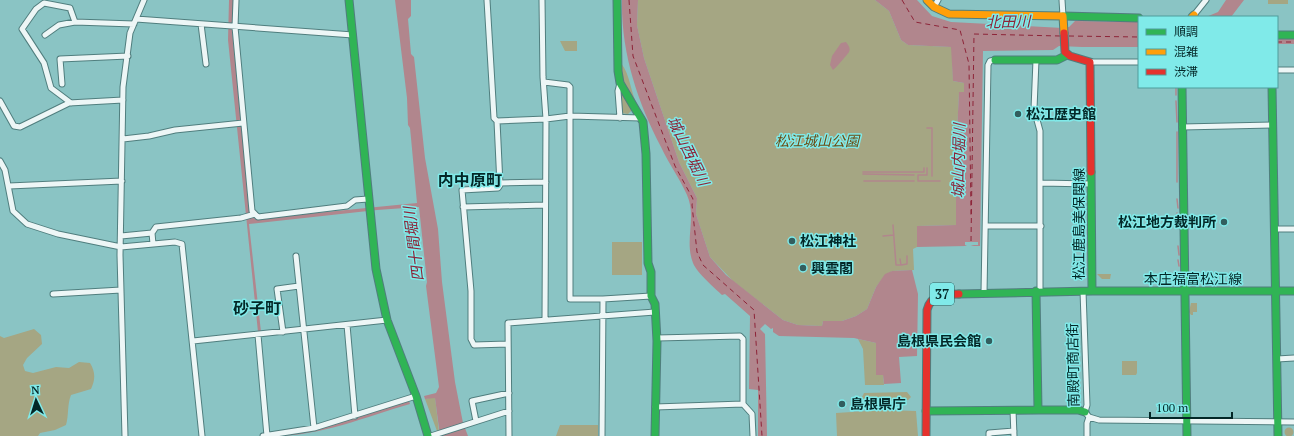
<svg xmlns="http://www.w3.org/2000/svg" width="1294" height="436" font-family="'PT Serif','Noto Sans JP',serif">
  <rect width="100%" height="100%" fill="#8ac4c4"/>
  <!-- green -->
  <path fill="#a5a683" d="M638,0H875L889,11L901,40L908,45L952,47L953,81L964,83V92L959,93L956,152H958V165L956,166V225L917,226V247L913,249L914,270L892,271L883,278L876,287L867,309L856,316L842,321H823L822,326L798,325L783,320L733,281L710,257L696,214L697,198L679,162L644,58L637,25Z
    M1268,0H1288V4H1268Z
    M560,41H577V51H565Z
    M621,63C631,76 630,92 638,106H637L621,79Z
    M620,91L633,109L628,114L621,113Z
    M612,242H642V275H612Z
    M1097,274H1111L1110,279H1102Z
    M1191,303H1197V312H1193V315H1191L1189,312Z
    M34,329L41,335L42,344L27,358L23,365L25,371L33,373L56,367L69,368L79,362L90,363C96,373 95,380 91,389L71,395C67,405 69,415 66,425L55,430L40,433L38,436H0V336L4,338Z
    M858,339L876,343V375H883L884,385H865L863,349Z
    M1122,361H1137V373L1136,375H1122Z
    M907,392L911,397L908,400L866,402L862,397L864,393Z
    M435,397L439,432L437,431L425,399Z
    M883,410L916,411L918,436H837L836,413Z
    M560,425H598V436H556Z
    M1284.5 432a4.5 4.5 0 1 1 9 0a4.5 4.5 0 1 1-9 0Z"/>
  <!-- water -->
  <path fill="#b1868d" d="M229,0H234L232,30L250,212L255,219L417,203L411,138L410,128L408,125L407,98L395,0H411V16L408,19L411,54L414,57L425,158L438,229L442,282L455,382L463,423L468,436H440L435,398L425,399L424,396L436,393L439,387L426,286L427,282L419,207L377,210L249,224L261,332H258L228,40Z
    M622,0H638L637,25L644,58L679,162L697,198L696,214L710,257L726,275L783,320L798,325L822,326L823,321H842L856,316L867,309L876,287L885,274L892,271L912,270L918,294L917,356L899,357L901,383L884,384L883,375H876V343L854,338L779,336L773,332V328L771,329L765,324L760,329L765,334L767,436H758V390L749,389L750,316L725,294L722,295C716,289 697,273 693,263C684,240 697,217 687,195C679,177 669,164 661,147C637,101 621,52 622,0Z
    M875,0H917L932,16L951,22L1063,28L1069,27L1075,21L1139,22V47H1082L1059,46L1053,50L983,51L980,246H970L978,242L967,246L917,247V226L956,225V166L958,165V152H956L959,92H964V83L953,81L951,47L908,45L901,40L889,11Z
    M1226,0H1244L1231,17H1206L1218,12Z
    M1277,37H1294V44H1277Z
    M846,42C848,45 851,48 849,52C847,55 835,69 833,70L830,65L832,56L841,43Z
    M409,401L410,404C365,417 321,436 274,436Z"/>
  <!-- pier -->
  <path fill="#8ac4c4" d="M965,242H978V245H970L974,246V248H964V246H967L965,245Z"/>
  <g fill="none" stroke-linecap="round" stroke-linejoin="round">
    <!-- stream -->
    <path stroke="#b1868d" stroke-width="1.5" d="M1176,87V95
      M1176,101L1177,122
      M927,128H932V176
      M927,168V175H918V181H940
      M863,172H924V168
      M863,174L914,175
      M864,181H914
      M1177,182V132
      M1177,199L1178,208
      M1177,213L1178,220
      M893,225L896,265H901L900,259
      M883,236L894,235
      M1178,246L1179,255
      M1178,260L1179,266
      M901,265L907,264V256"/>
    <!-- ferry -->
    <path stroke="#8d2438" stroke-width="1" stroke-dasharray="5 4" stroke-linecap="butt" d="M629,0L633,56L675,166L693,199L692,205L697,252L703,265L754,310L762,436
      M902,0L915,22L960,30L969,64L971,215
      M1069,36L1139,37
      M1277,42H1294
      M971,241L974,34L1060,36"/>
    <defs>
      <path id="street" d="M236,0L235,27L252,211L258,217L347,206L355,200L368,199
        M487,0L494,118L497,121L500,185L498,188L462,190L471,291V339L474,345L508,344
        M542,0L543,77L546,119L545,320
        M1062,0L1063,16
        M934,7L938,0
        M1194,15L1206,0
        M136,19L353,35
        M201,24L206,64
        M45,35L59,25L75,22L134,24
        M1036,60L1034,109L1040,131V291
        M1090,62H1139
        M1277,70H1294
        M544,82L568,85L570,87V299H603L602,436
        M62,84L60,59L128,56
        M0,101L14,126L20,127L69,103L123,100
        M71,103L51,88L44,63L22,29L36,9L44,3L70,8L75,22
        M620,118L618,91L620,83
        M497,121L546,119L570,116L641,118
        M1182,127L1272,125
        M123,139L149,136L175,130L243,123
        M0,161L5,170L13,211L27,224L58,234L121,247L175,242L182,244L202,436
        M500,183L546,182
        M1041,183L1091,184
        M9,186L122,181
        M463,207L545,205
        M986,226H1041
        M1274,229H1294
        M152,233L153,244
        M121,236L152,233L156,227L241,218L255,214
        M296,256L314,428
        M1083,291L1087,405L1085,412L1089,417L1087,423V436
        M984,293L988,65L990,61L995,60
        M53,294L121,290
        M603,299L651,296
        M347,325L355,416
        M283,332L277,289L299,286
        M258,335L267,436
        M657,338L740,336L743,339V404
        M193,341L387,320
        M1277,359L1294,358
        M655,407L743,404L752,414L753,436
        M1013,410L1014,436
        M1089,417L1099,420L1294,422
        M476,421L472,401L509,393
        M125,436L120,255L123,87L130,33L144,0
        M263,436L314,428L416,396
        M431,436L509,411
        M509,436L508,323L655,312
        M989,436V433L1014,431"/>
      <path id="fast" d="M349,0L376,269L387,320L416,396L428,436
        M617,0L618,71L620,83L643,122L646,154L648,263L651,272V296L655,304L657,341L655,436
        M1063,16L1139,18
        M1277,35H1294
        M995,60H1057L1067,55
        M1182,87L1187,436
        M1272,87L1278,436
        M1092,291H1294
        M959,294L1092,291L1091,172
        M1038,410H1078L1085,412
        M926,411L1038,410L1036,291"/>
      <path id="slow" d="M927,0L934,7L949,14L1063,16L1064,33
        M1192,17L1194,15"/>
      <path id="jam" d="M1064,33L1065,52L1070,56L1090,62L1091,172
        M926,436L927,310C931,294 944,294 959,294"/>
    </defs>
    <!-- street casing -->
    <use href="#street" stroke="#507e7e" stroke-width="7"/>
    <!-- fast casing -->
    <use href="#fast" stroke="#507e7e" stroke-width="9"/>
    <!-- slow casing -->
    <use href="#slow" stroke="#507e7e" stroke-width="9"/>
    <!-- jam casing -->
    <use href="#jam" stroke="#507e7e" stroke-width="9"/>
    <!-- street -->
    <use href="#street" stroke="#edf6f6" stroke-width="5"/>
    <!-- fast -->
    <use href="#fast" stroke="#30b455" stroke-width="7"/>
    <!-- slow -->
    <use href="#slow" stroke="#ff9f0a" stroke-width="7"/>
    <!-- jam -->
    <use href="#jam" stroke="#e5322d" stroke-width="7"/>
  </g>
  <!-- markers -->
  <g fill="#325e5e" stroke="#80eae9" stroke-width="1.5">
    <circle cx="1018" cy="114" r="4"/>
    <circle cx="1224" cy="222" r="4"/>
    <circle cx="792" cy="241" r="4"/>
    <circle cx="803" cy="268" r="4"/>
    <circle cx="989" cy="341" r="4"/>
    <circle cx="842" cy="404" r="4"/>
  </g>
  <g text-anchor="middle" stroke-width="3" stroke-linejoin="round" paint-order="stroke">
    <!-- shield labels -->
    <rect fill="#80eae9" stroke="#286261" stroke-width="1" x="930" y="283" width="24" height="22" rx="3"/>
    <g font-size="13" font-weight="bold" fill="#032727">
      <text x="942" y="299">37</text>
    </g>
    <!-- poi labels -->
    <g font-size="14" font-weight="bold" fill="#032727" stroke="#80eae9" text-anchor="start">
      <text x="1026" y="119">松江歴史館</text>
      <text x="1216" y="227" text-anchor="end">松江地方裁判所</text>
      <text x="800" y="246">松江神社</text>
      <text x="811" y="273">興雲閣</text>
      <text x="981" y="346" text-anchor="end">島根県民会館</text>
      <text x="850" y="409">島根県庁</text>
    </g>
    <!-- park labels -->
    <g font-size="14" font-style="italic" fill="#6c4910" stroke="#80eae9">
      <text x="817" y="146">松江城山公園</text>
    </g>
    <!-- street labels -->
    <g font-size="14" fill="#032727" stroke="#80eae9">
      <text transform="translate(1079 224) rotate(-90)" y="5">松江鹿島美保関線</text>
      <text x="1193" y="284">本庄福富松江線</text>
      <text transform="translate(1073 365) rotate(-91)" y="5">南殿町商店街</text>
    </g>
    <!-- water labels -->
    <g font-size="15" font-style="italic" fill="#8d2438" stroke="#80eae9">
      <text transform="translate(1008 22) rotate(-1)" y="5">北田川</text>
      <text transform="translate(688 151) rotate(64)" y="5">城山西堀川</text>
      <text transform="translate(959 161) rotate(-89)" y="5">城山内堀川</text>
      <text transform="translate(414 244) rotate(-97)" y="5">四十間堀川</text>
    </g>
    <!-- quarter labels -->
    <g font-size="16" font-weight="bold" fill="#032727" stroke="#80eae9">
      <text x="470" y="186">内中原町</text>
      <text x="257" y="314">砂子町</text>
    </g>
  </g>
  <!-- legend -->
  <rect x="1138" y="16" width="140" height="72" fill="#80eae9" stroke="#4e9c9b"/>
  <rect x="1146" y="29" width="20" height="6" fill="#30b455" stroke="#4e9c9b"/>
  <text x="1174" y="36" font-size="12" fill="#032727">順調</text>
  <rect x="1146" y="49" width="20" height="6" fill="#ff9f0a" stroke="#4e9c9b"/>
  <text x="1174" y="56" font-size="12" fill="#032727">混雑</text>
  <rect x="1146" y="69" width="20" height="6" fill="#e5322d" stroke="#4e9c9b"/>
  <text x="1174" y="76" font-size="12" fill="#032727">渋滞</text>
  <!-- north arrow -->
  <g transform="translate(36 400) rotate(356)" stroke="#80eae9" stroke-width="3" paint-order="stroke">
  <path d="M0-3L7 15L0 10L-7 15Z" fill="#032727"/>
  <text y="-6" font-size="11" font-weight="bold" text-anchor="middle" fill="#032727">N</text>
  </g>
  <!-- scale -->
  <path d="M1150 412v6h82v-6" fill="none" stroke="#032727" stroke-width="2"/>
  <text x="1156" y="412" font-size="12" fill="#032727" stroke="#80eae9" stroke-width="3" paint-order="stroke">100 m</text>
</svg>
